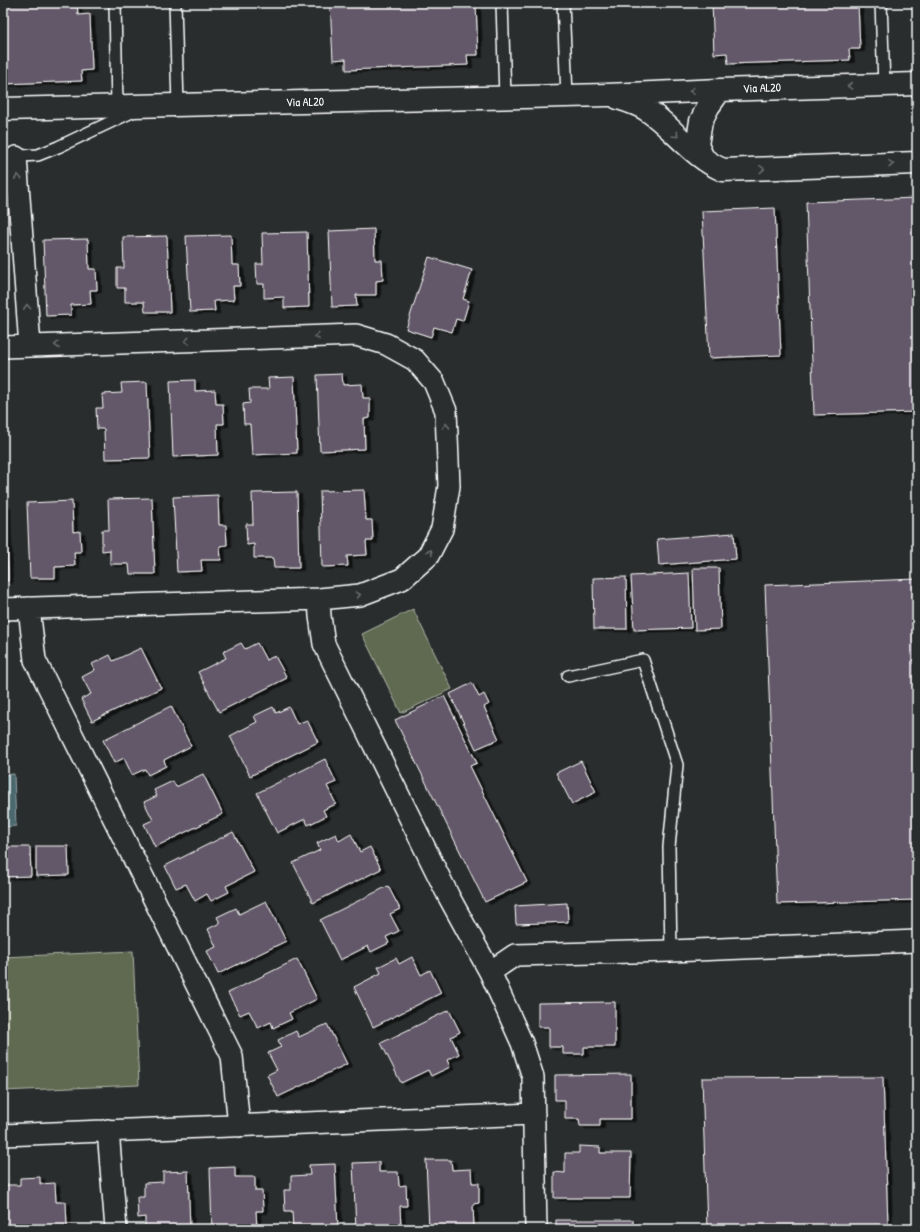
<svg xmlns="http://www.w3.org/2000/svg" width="920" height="1232" font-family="'Patrick Hand',sans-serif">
  <defs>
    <filter id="shadow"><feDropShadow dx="4.5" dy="2.5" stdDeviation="0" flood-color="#0009"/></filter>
  </defs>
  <rect width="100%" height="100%" fill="#2a2d2e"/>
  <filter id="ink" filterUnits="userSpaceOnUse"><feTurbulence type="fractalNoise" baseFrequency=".025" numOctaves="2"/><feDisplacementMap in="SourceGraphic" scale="8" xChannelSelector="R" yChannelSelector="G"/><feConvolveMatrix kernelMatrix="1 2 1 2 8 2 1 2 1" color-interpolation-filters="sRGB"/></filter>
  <g filter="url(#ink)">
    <!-- green -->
    <path fill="#606b51" stroke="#b0b5a8" d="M413,609L452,689L401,713L362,634Z
      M133,951L139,1085L3,1091V957Z"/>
    <!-- water -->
    <path fill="#4b686e" stroke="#93a4a8" d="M14,774L16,826L3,827V775Z"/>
    <!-- building -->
    <path fill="#635969" stroke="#fff" filter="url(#shadow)" d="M77,3L78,15L90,14L92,70L81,71L82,81L3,84V5Z
      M330,3H476L478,55H467L468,65L346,70V59L333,60Z
      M712,3H858L860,49H849L850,60L728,64L727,53L714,54Z
      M917,198V412L814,415L806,202Z
      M775,208L781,355L709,358L702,211Z
      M374,229L375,260H382L383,280L376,281V295H356L357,306L332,307L329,231Z
      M307,232L309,307L284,308V297L264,298V284H257L256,264H263L262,233Z
      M231,235L232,265H239L240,286H233L234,300L214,301L215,311L190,312L186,236Z
      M167,236L170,312H145L144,302H125V288H117V268H124L123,237Z
      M88,239L89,269H96L97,290H90L91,304L71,305V315L46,316L43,240Z
      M429,257L472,270L463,299L469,301L463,321L456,319L452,332L434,327L431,337L406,329Z
      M342,374L343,385L362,384L363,398H370V418L364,419L365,449L320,451L317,375Z
      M294,377L297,453L252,455L250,424H244L243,404L250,403L249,389H269L268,378Z
      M195,380V391L215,390L216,404H223L224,424H217L218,455L173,457L170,381Z
      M147,382L150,458L105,459L104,429H97L96,408H103L102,394L122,393L121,383Z
      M364,490L366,520H372L373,541H366L367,555L347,556L348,566L322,567L320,491Z
      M297,492L299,568H274L273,558H254V544L247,545L246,524H253L252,493Z
      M218,495L219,525H226L227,545L220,546L221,560H201L202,571L177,572L173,497Z
      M152,498L155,574H130L129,564H110V550L102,551V530H109L108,499Z
      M72,501L73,532L80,531L81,552H74L75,566L55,567V578H30L27,503Z
      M3,505H6L8,581H3Z
      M734,533L736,559L659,565L657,539Z
      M693,568H719L721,629L695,630Z
      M689,573L691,628L634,630L631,576Z
      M626,577L627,629H594L593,578Z
      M917,579V900L777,904L765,585Z
      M241,643L245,649L257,643L266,660L275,656L287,678L219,712L198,672L226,658L223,652Z
      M141,648L161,688L92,721L81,699L91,694L82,677L95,670L92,664L110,655L113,661Z
      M472,683L479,697L484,694L489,704L484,707L499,739L476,749L450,694Z
      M444,696L477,763L470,766L527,882L485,902L395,720Z
      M171,706L191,746L164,760L166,766L148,775L145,769L132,775L124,758L114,763L103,740Z
      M273,707L276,713L289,707L297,724L307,720L318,742L250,776L230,736L257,722L254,716Z
      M325,759L336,782L327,786L336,804L323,810L326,816L308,825L305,819L277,833L257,793Z
      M581,761L596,792L572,804L556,773Z
      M203,774L223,814L155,847L144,824L153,820L144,802L157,796L154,790L173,781L176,787Z
      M233,832L254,872L226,886L229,892L211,901L207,894L195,901L186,884L176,888L165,866Z
      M336,834L339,841L351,834L360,852L370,847L381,869L313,903L293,863L320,850L317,843Z
      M36,846H68L69,875L36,876Z
      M3,847H30L31,876L3,877Z
      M388,886L400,909L390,914L399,931L386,937L389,943L371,952L368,946L340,960L320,920Z
      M266,901L286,941L218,974L207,951L216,947L208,929L220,923L217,917L236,908L239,914Z
      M567,903L568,922L516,924L515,906Z
      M412,957L421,975L430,970L441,993L373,1027L354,987L381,973L378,967L396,958L399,964Z
      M297,959L317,999L289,1013L292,1019L273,1028L271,1022L258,1028L249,1011L240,1015L228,993Z
      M615,1002V1047H584V1054H563V1047H549V1027H538V1003Z
      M449,1010L460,1032L451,1037L459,1054L447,1060L450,1067L431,1076L428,1070L401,1083L381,1043Z
      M327,1024L347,1064L278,1097L267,1075L277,1070L268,1053L281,1047L278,1040L296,1031L299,1037Z
      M631,1074V1119H600V1126H580L579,1119H565V1100H555V1075Z
      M883,1077L888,1225L745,1229H707L702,1078Z
      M579,1146L600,1147V1153H631L630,1198H554V1172L565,1173V1153H579Z
      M426,1160H451L452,1170L471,1169L472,1183H479V1203L473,1204L474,1229H429Z
      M379,1162V1172H398L399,1186L406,1185L407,1206H400L401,1229H356L353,1163Z
      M335,1164L338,1229H293L292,1211H285L284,1190H291V1176L310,1175L309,1165Z
      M235,1167V1177H255V1191H262L263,1211H256L257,1229H212L210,1168Z
      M188,1171L190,1229H145V1217L138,1218L137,1197H144V1183L163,1182V1172Z
      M40,1177V1184L55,1183L56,1202H66L67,1227L3,1229V1185H20V1178Z
      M556,1220H633V1229H556Z"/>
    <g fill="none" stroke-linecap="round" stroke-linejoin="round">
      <defs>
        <path id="lane" d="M115,3L117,107
          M175,3L178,105
          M502,3L505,97
          M563,3L567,96
          M881,3L884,85
          M3,157L38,155L58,147L134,111
          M568,676L643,660L677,765L669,847L671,951"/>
        <path id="street" d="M16,157L30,346
          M3,347L356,335L386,344L415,360L434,382L446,411L449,486L442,529L428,556L402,579L360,595L319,599L3,609
          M319,599L320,616L324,644L449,897L490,972L522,1043L533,1077L536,1229
          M29,608L35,660L232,1056L239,1126
          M490,972L515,955L671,951L917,941
          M108,1130L116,1229
          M3,1135L534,1114"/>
        <path id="secondary" d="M618,98C628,101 638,104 647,110C674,128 692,157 723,170L917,163
          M3,109L607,95L720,90L917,84
          M703,158L697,145L701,121L708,107L720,90"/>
      </defs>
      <!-- lane casing -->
      <use href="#lane" stroke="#fff" stroke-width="14"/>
      <!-- street casing -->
      <use href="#street" stroke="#fff" stroke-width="24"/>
      <!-- secondary casing -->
      <use href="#secondary" stroke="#fff" stroke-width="25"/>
      <!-- lane -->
      <use href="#lane" stroke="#2a2d2e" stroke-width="11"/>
      <!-- street -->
      <use href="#street" stroke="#2a2d2e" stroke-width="21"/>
      <!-- secondary -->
      <use href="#secondary" stroke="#2a2d2e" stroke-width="22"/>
    </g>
    <!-- one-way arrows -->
    <defs><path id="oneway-chevron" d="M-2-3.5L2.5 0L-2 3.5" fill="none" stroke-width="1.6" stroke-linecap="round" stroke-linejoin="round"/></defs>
    <g stroke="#6a6c6d">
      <use href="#oneway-chevron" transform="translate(850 86) rotate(178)"/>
      <use href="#oneway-chevron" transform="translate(692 91) rotate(177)"/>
      <use href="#oneway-chevron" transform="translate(676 135) rotate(46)"/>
      <use href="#oneway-chevron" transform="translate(891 164) rotate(-2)"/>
      <use href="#oneway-chevron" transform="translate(762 169) rotate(-2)"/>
      <use href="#oneway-chevron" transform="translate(18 177) rotate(-94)"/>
      <use href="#oneway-chevron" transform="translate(27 307) rotate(-94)"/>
      <use href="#oneway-chevron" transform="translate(317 336) rotate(178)"/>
      <use href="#oneway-chevron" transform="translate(187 341) rotate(178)"/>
      <use href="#oneway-chevron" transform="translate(57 345) rotate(178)"/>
      <use href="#oneway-chevron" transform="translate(446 426) rotate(-92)"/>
      <use href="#oneway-chevron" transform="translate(430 552) rotate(-58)"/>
      <use href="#oneway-chevron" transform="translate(358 595) rotate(-11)"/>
    </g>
  </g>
  <g text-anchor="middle" stroke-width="3" stroke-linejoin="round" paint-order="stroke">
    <!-- street labels -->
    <g font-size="12" fill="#fff" stroke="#2a2d2e">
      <text transform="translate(762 88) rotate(-2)" y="4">Via AL20</text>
      <text transform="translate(305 102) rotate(-1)" y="4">Via AL20</text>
    </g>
  </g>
  <!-- margin -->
  <rect width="920" height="1232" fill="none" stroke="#2a2d2e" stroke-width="16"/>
  <rect x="8" y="8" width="904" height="1216" fill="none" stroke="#fff" stroke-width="1.5" filter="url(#ink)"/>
</svg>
